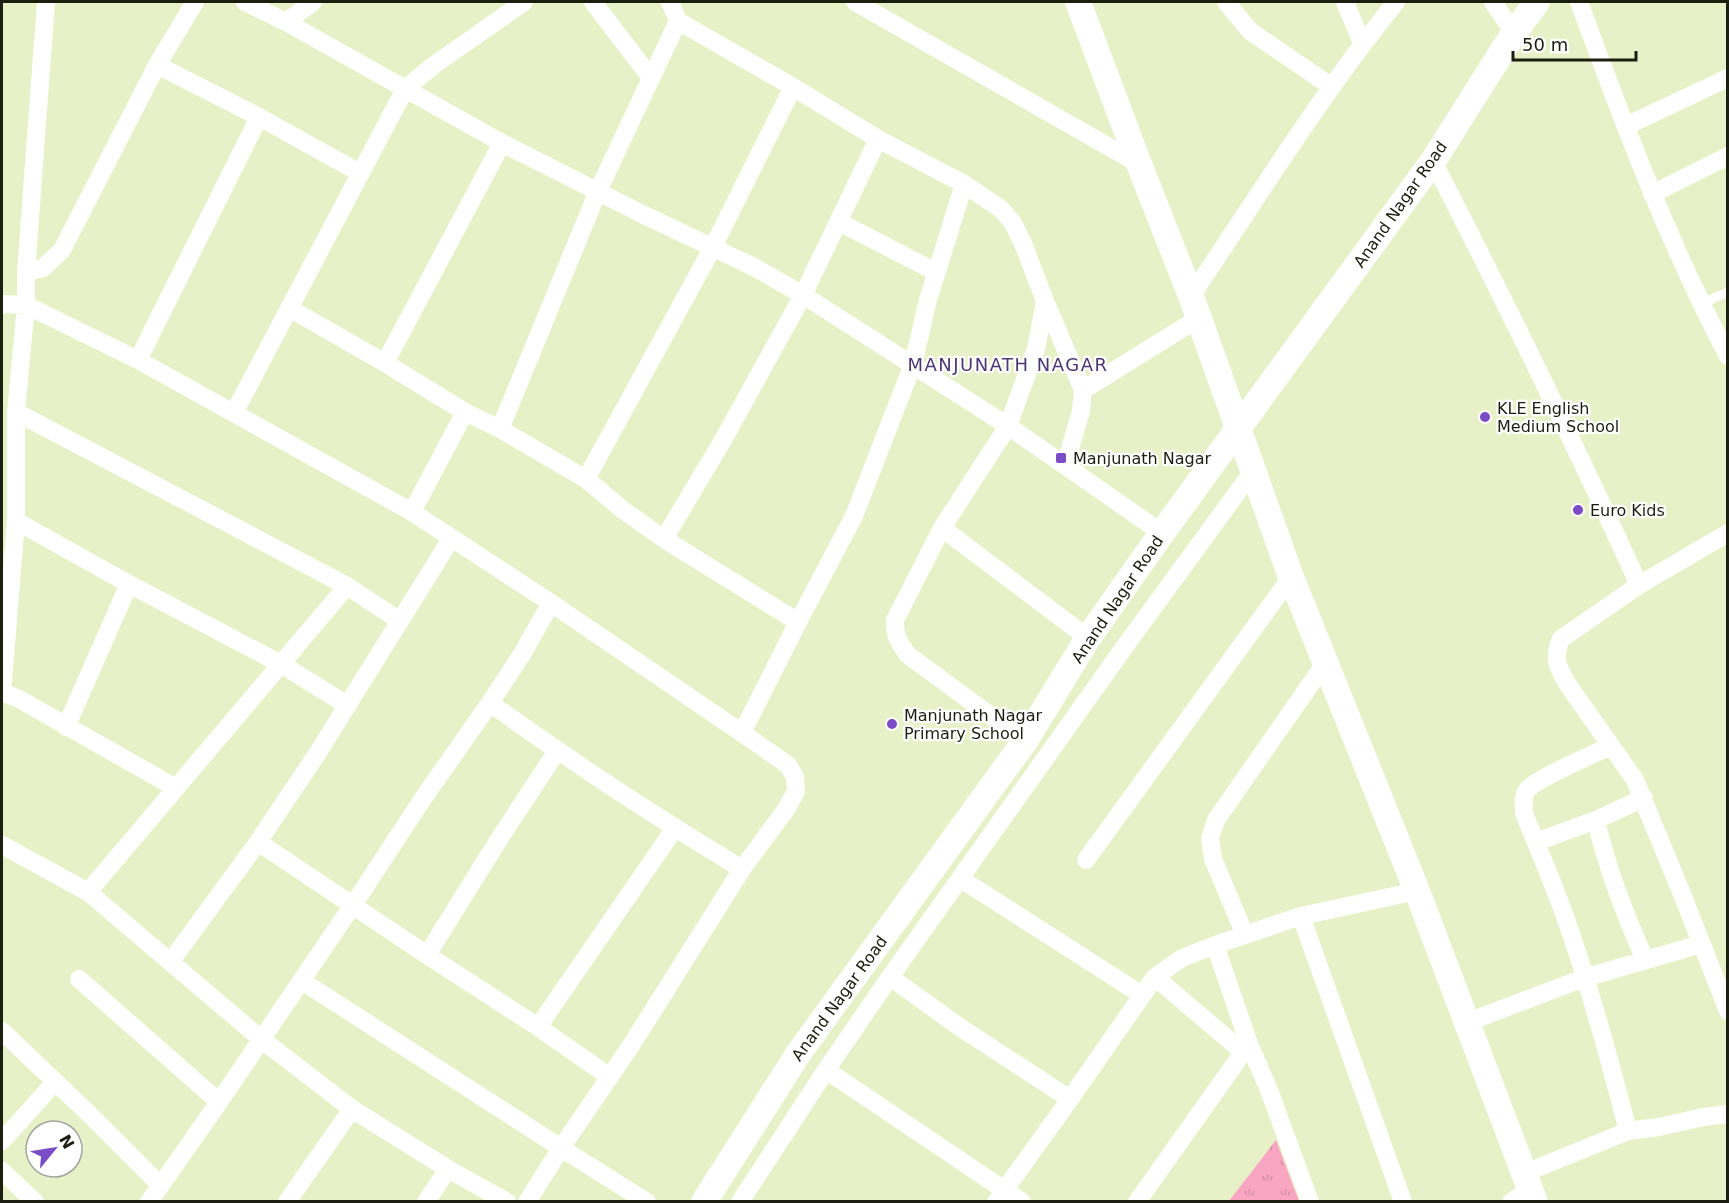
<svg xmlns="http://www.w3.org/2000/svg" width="1729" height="1203" font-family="'DejaVu Sans',sans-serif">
  <defs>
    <pattern id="grass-tufts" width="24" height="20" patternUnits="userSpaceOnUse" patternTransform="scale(1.5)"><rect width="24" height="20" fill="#f9a6c2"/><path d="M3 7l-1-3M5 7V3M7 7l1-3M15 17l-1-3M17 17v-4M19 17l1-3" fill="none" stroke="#d58ea6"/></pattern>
  </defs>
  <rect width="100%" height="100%" fill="#e8f0c8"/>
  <!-- grass -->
  <path fill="url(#grass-tufts)" d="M1276,1140L1299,1201H1229Z"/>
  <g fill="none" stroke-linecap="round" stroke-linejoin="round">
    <!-- lane -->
    <path stroke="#fff" stroke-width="9" d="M1700,304L1728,292"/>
    <!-- street -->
    <path stroke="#fff" stroke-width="18" d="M245,2L286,22L502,143L644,215L754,267L803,295L1008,426L1162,533
      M593,2L651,78
      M670,2L678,21L793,87L878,139L964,184L1001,209L1013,223L1024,246L1045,301L1083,390L1081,411L1065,466
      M855,2L1139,164
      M1226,2L1250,31L1332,87
      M1345,2L1362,43
      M1493,2L1514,33
      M1579,2C1623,122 1668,242 1728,356
      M286,22L313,2
      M157,65L259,117L360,173
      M1626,126L1728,78
      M1433,161C1505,301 1574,442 1639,585
      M1652,194L1728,156
      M839,222L936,272
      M26,272L43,268L62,250L157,65L195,2
      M1191,296C1258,197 1321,94 1396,2
      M2,304L26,305L138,360L412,512L551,603L742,733L788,765L795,777L796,791L787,808L742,869L632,1044L561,1148L527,1202
      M289,308L385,363L465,412L500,429L586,479L623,510L664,539L798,622
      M138,360L259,117
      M385,363L502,143
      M1083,390L1199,318
      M16,412L347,586L400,621
      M234,413L405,89L434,65L524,2
      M500,429L598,191L678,21
      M586,479L713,247L793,87
      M412,512L465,412
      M16,521L129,584L281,664L347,705
      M942,528L1088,638
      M1728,533L1639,585L1561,639C1553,658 1557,665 1566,682L1635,780L1682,894L1728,1011
      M664,539L723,440L803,295L878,139
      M2,692L19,699L176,788
      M2,693L16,521V412L26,305V272L46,2
      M490,703C572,762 656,817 742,869
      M66,727L129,584
      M742,733L798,622L854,516L913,364L928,300L964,184
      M1025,741L908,655C899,643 894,635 895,620L942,528L1008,426L1036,349L1045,301
      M1611,746C1594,754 1537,778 1527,790C1522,797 1524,804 1524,813C1537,846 1551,878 1563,911C1589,983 1609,1057 1628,1131
      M1596,820C1607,869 1625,914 1645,960
      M258,842L427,955L538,1027L610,1077
      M1536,842L1596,820L1644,798
      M2,845L88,892L261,1039L352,1109L448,1169L507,1202
      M1086,860L1291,577
      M961,879L1142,995
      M88,892L347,586
      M1301,916L1403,1202
      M1245,935L1213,859L1210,838L1216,820L1326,662
      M1215,945L1249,1044L1269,1090L1310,1202
      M427,955L496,844L557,751
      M171,961L258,842L317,754L451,539
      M890,977L961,1028L1070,1099
      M1155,977L1243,1052
      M79,979L219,1102
      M302,981L561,1148L647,1202
      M1468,1022L1584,978L1701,944
      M538,1027L675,828
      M2,1031L87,1112L160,1185
      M826,1070L1022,1202
      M2,1141L55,1082
      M2,1171L35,1202
      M1525,1173L1628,1131L1659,1127L1703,1117L1728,1114
      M149,1202L219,1102L363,890L424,797L490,703L522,654L551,603
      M287,1202L352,1109
      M426,1202L448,1169
      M740,1202L826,1070L890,977L1123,649L1253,471
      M996,1202L1070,1099L1155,977L1182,958L1215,945L1301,916L1417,891
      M1137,1202L1249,1044
      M1511,1202L1531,1189"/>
    <!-- secondary -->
    <path stroke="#fff" stroke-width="26" d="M1078,2L1139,164L1191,296L1291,577L1417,891L1535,1202
      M704,1202L798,1054L1025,741L1088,638L1162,533L1433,161L1514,33L1537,2"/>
  </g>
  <!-- markers -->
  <g fill="#7a4cc5" stroke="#fff" stroke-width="2">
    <circle cx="1485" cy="417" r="6"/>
    <rect x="1055" y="452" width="12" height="12" rx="3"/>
    <circle cx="1578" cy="510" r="6"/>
    <circle cx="892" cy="724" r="6"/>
  </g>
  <g text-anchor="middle" stroke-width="4.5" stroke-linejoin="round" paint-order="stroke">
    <!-- street labels -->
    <g font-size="16" fill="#1c1f10" stroke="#fff">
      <text transform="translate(1400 204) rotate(-55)" y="6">Anand Nagar Road</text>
      <text transform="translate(1117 599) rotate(-56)" y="6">Anand Nagar Road</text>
      <text transform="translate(839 998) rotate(-54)" y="6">Anand Nagar Road</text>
    </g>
    <!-- poi labels -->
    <g font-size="16" fill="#1c1f10" stroke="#fff" text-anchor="start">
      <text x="1497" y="414">KLE English<tspan x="1497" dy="18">Medium School</tspan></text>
      <text x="1073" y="464">Manjunath Nagar</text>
      <text x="1590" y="516">Euro Kids</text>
      <text x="904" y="721">Manjunath Nagar<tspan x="904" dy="18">Primary School</tspan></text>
    </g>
    <!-- neighbourhood labels -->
    <g font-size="18" letter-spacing="1.5" fill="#4c3774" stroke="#fff">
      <text x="1008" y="371">MANJUNATH NAGAR</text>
    </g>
  </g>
  <!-- border -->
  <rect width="1729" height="1203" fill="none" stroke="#1c1f10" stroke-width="6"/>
  <!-- north arrow -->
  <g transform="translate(54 1149) rotate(60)"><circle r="28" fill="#ffffff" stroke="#a4a59f" stroke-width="1.5"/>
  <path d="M0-4.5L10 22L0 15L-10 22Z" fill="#7a4cc5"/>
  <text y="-9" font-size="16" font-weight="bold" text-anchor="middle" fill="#1c1f10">N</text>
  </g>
  <!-- scale -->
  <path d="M1513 51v9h123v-9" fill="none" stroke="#1c1f10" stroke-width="3"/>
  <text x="1522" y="51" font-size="18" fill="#1c1f10" stroke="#ffffff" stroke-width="4.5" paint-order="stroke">50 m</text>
</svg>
